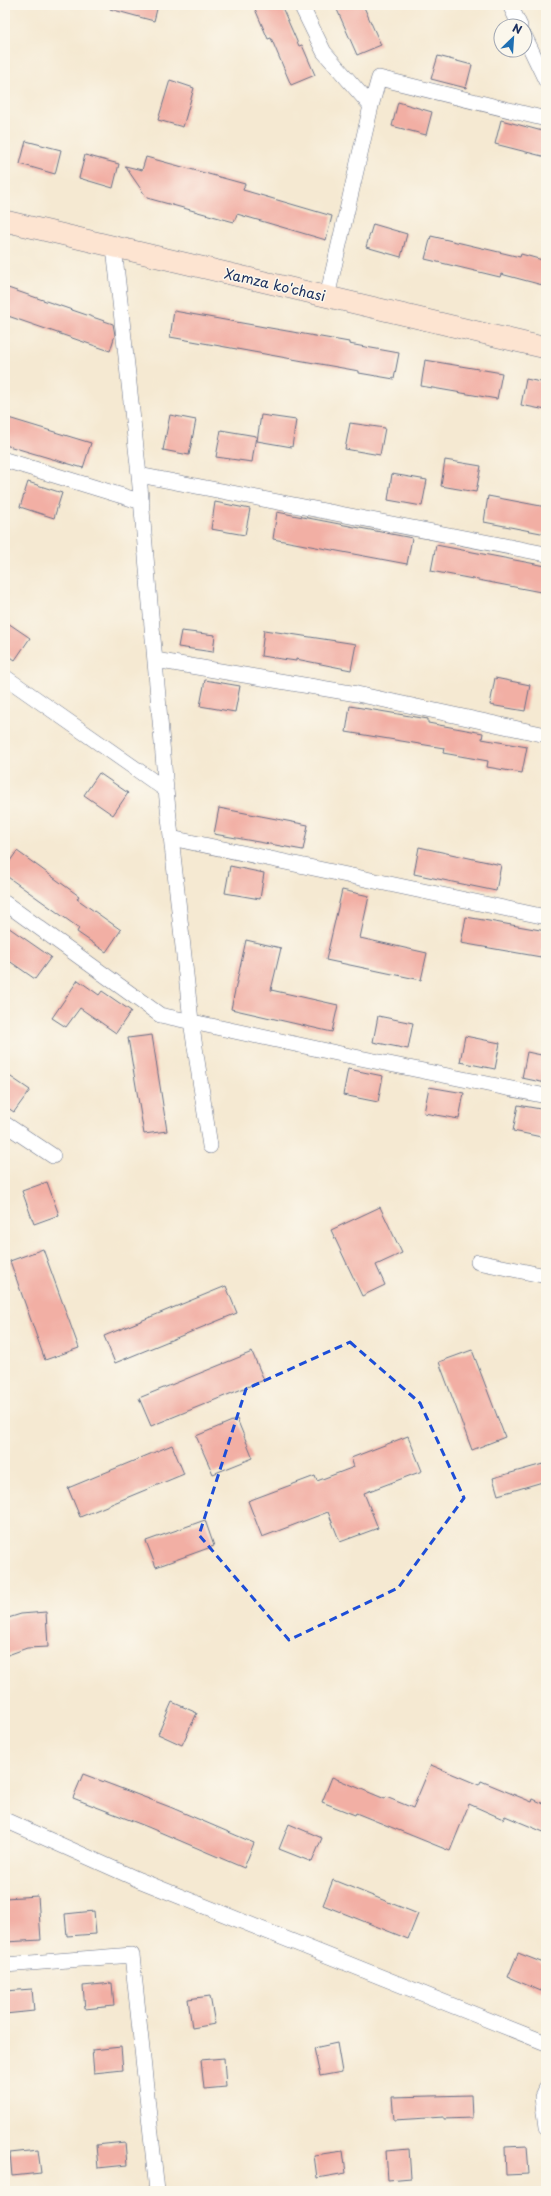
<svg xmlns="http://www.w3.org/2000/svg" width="551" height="2196" font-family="'Playpen Sans',sans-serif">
  <rect width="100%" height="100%" fill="#fbf7ec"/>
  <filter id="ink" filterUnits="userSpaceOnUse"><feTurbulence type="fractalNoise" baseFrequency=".025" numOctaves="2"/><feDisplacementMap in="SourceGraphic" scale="8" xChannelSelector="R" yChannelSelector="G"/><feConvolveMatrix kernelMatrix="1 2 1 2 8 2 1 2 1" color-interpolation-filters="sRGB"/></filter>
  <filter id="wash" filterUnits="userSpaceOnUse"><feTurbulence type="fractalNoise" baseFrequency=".012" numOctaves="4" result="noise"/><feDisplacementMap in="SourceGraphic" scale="16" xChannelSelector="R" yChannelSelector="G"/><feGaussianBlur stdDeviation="0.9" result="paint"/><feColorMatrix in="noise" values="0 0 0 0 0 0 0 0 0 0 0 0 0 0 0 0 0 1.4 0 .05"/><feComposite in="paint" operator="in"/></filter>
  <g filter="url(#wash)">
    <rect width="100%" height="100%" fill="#f5e9d2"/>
    <g id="blocks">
      <!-- building -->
      <path fill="#f2afa4" d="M110,5H158L154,21L110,9Z
        M265,5H281L299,46L302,45L315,75L291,85L271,38L268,39L255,9Z
        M335,5H363L381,45L357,55Z
        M438,56L472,65L466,88L431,79Z
        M170,80L194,88L183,127L158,120Z
        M398,102L432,112L426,135L392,126Z
        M501,120L546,132V157L495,144Z
        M26,141L61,150L55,174L20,164Z
        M85,155L119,164L113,188L79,178Z
        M146,157L245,184L243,190L332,216L326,240L237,214L234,222L147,198L125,166L142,170Z
        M373,224L407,234L401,257L366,247Z
        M431,236L520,257L521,254L546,261V286L501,274L500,277L425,259Z
        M5,287L113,324L115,335L110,351L5,315Z
        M174,311L349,342V344L399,353L394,379L359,373V371L170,337Z
        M425,360L502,373L497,399L421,386Z
        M526,379L546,383V410L521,405Z
        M170,415L196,420L189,455L163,450Z
        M261,415L296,420L292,447L257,441Z
        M5,417L91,443L83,468L5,445Z
        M350,423L385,428L380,455L345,449Z
        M221,430L256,436L252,462L216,457Z
        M445,460L481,466L476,492L441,486Z
        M392,474L427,480L422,506L388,500Z
        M28,482L62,493L54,518L20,507Z
        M488,496L546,507V534L484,522Z
        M215,502L250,509L245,535L211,529Z
        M277,512L412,538L407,564L273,539Z
        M436,545L546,566V593L431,571Z
        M5,621L30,638L15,660L5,653Z
        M264,630L356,644L351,670L296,659V661L261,656Z
        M181,631L215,635L213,652L178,647Z
        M495,678L530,685L525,711L490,705Z
        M205,680L240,686L235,712L200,706Z
        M350,706L428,719V723L483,733L482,739L527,747L522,773L487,767L488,761L443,753L444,748L346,732Z
        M99,773L128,793L113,815L84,795Z
        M219,808L308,825L303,850L214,834Z
        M419,847L501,865L496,891L414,874Z
        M17,851L79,896L77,899L121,930L106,952L77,932L79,928L5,875V868Z
        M230,866L264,873L260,899L225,893Z
        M342,890L369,896L360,938L427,953L421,980L326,960Z
        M466,917L546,931L541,957L461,943Z
        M5,925L51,957L35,979L5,958Z
        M246,940L281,948L271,990L338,1005L332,1032L231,1009Z
        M78,980L99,995L102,991L131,1011L116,1033L80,1008L66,1027L52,1018Z
        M378,1016L413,1023L408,1049L373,1042Z
        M152,1035L167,1131L144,1134L128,1038Z
        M465,1036L500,1043L495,1069L460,1062Z
        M527,1052L546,1056V1083L522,1078Z
        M348,1069L383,1076L378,1102L343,1095Z
        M5,1073L30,1090L14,1112L5,1106Z
        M429,1087L464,1093L459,1119L424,1113Z
        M518,1105L546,1110V1138L513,1131Z
        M47,1182L59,1215L34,1224L22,1191Z
        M380,1207L402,1253L376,1265L385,1285L362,1296L331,1230Z
        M43,1249L79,1348L45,1360L10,1261Z
        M226,1286L237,1313L115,1363L104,1336Z
        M472,1350L505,1437L472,1450L439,1362Z
        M252,1352L264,1380L151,1426L139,1398Z
        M237,1419L253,1458L213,1474L196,1436Z
        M408,1436L422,1471L364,1493L378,1528L340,1542L328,1512L262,1537L248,1501L315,1476L317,1481L354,1467L351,1458Z
        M172,1445L184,1474L80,1517L68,1488Z
        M543,1464L546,1481L498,1495L493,1478Z
        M205,1520L214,1546L156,1567L146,1541Z
        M46,1612L48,1647L27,1648L5,1656V1619L21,1614Z
        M172,1702L197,1713L182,1745L158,1734Z
        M431,1765L479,1785L481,1781L532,1802L533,1799L546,1805V1833L505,1816L503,1819L469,1804L450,1851L356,1813L355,1815L322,1802L332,1777L385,1799L386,1797L413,1808Z
        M83,1774L170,1807L254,1843L244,1868L148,1827L73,1798Z
        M289,1824L322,1838L312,1862L279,1849Z
        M333,1880L418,1914L408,1939L323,1905Z
        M38,1896L41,1940L5,1942V1898Z
        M94,1911L96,1934L67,1936L65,1914Z
        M518,1953L546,1964V1978L541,1991L508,1977Z
        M112,1983L114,2006L85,2009L83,1986Z
        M32,1989L34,2011L5,2014V1991Z
        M210,1996L215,2024L192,2028L188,1999Z
        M337,2043L342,2072L320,2076L314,2048Z
        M121,2047L123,2070L94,2073L92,2050Z
        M224,2058L226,2087L204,2089L201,2060Z
        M471,2095L472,2118L444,2119V2117L394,2120L392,2097Z
        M125,2142L127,2165L98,2168L96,2145Z
        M527,2146L529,2174L506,2175L505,2147Z
        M409,2149L411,2178L388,2180L386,2151Z
        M38,2150L41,2173L12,2176L10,2153Z
        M343,2151L346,2173L317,2178L314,2155Z"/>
    </g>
  </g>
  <g filter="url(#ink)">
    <use href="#blocks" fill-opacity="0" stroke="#677087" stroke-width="1"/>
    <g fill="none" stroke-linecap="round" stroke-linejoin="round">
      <defs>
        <path id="street" d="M301,5L324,52L371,106L327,297
          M510,5L520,26
          M525,37L546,81
          M371,106L379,78L546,119
          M114,247L139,475L166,790L191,1021L210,1146
          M5,460L142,502
          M139,475L546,554
          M155,660L357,694L546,735
          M5,677L166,790
          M171,838L546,917
          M5,903L160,1015L355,1057L546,1096
          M5,1124L53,1156
          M478,1262L546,1276
          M5,1820L139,1880L546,2043
          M5,1965L132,1955L157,2191
          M546,2088L542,2097L546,2128"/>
        <path id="secondary" d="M5,221L546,348"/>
      </defs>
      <!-- street casing -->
      <use href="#street" stroke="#677087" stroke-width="16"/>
      <!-- secondary casing -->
      <use href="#secondary" stroke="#677087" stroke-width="22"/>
      <!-- street -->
      <use href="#street" stroke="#fff" stroke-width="15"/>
      <!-- secondary -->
      <use href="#secondary" stroke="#fde4d1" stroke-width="21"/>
    </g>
  </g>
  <!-- marked area -->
  <path fill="none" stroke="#1d4ed8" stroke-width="3" stroke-dasharray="8 5" stroke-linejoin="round" d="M350,1342L420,1403L464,1498L398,1588L289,1640L199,1535L246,1389Z"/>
  <g text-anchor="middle" stroke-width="3" stroke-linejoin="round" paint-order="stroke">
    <!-- street labels -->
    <g font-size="14" fill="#1b2f5e" stroke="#fbf7ec">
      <text transform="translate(275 285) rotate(13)" y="5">Xamza ko'chasi</text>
    </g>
  </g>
  <!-- margin -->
  <rect width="551" height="2196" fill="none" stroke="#fbf7ec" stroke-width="20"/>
  <!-- north arrow -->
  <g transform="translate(513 38) rotate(25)"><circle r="19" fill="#fbf7ec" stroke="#a1a7b3"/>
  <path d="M0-3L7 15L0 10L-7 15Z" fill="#1f6fb2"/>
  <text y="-6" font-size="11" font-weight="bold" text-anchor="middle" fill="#1b2f5e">N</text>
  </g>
</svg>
